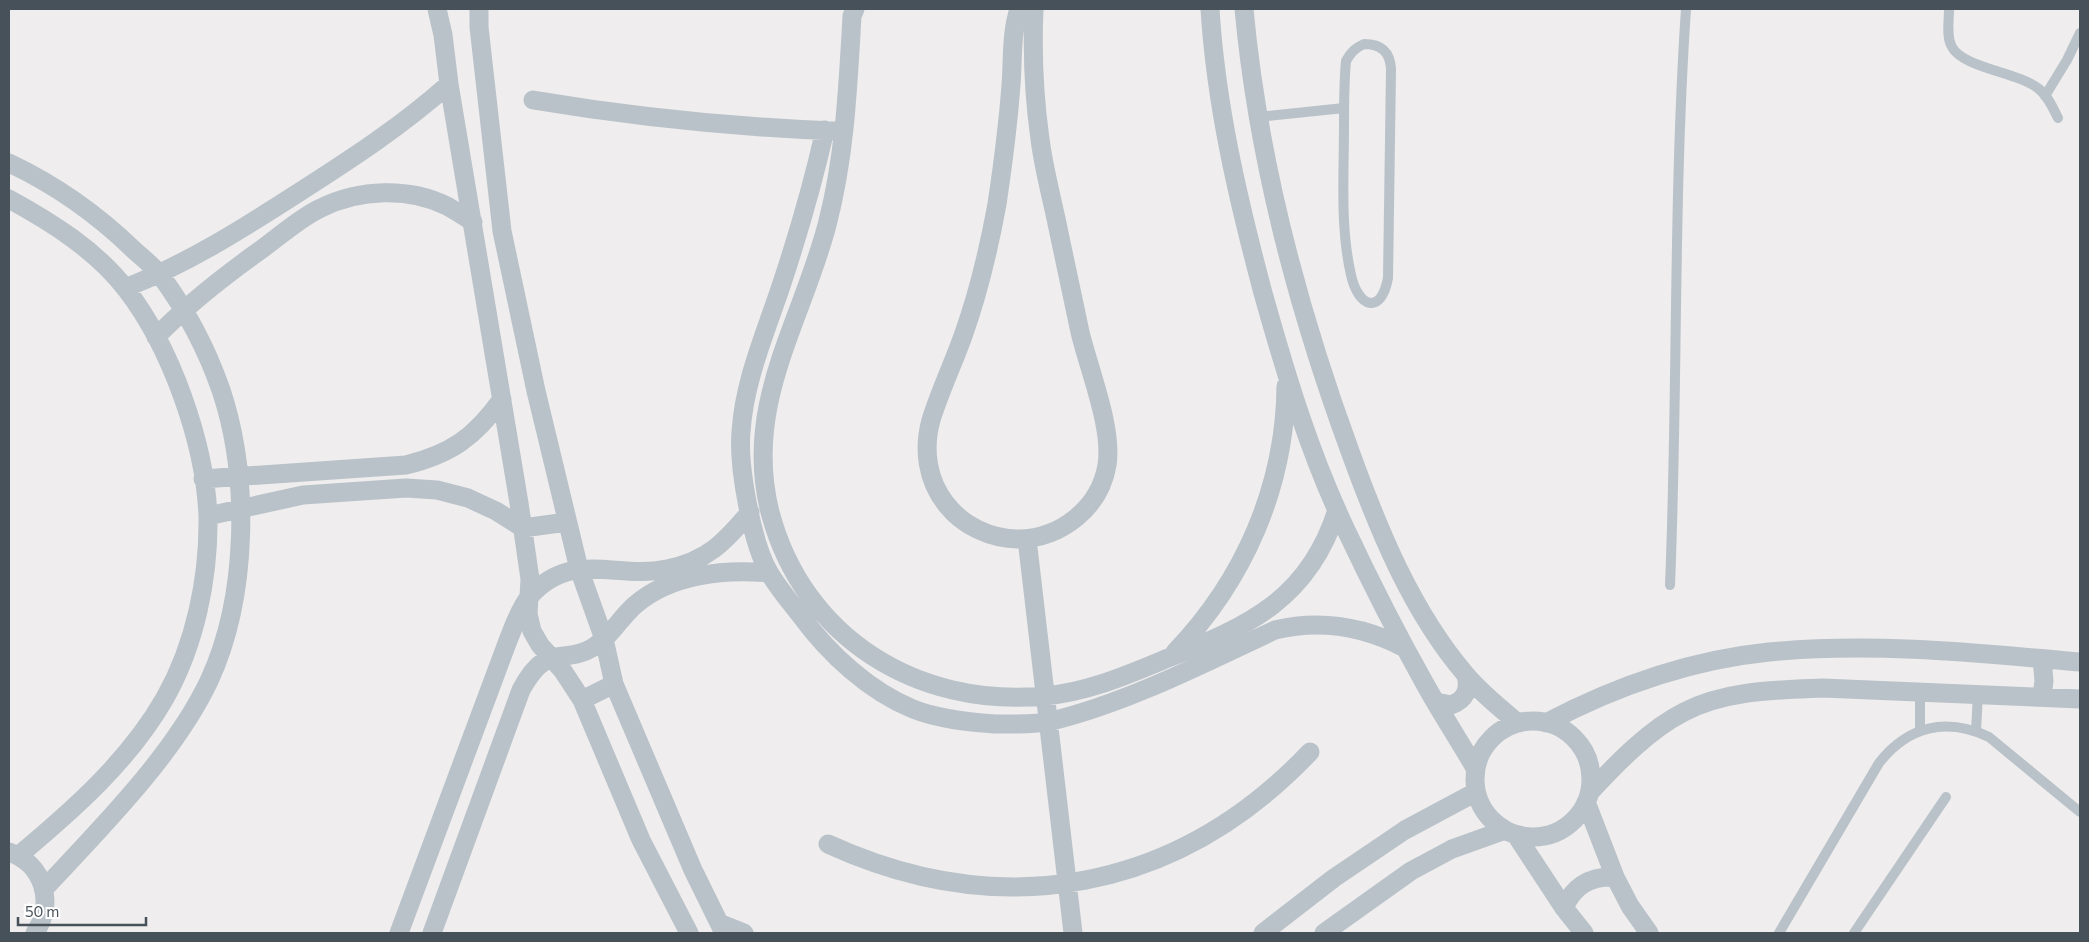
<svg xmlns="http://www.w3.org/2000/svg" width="2089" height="942" font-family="Commissioner,sans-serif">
  <rect width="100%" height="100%" fill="#efeded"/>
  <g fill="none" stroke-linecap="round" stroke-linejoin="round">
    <!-- lane -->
    <path stroke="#b9c2c9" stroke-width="10" d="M1949,9C1949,21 1946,37 1952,47C1963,68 2018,72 2039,89C2048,96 2053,108 2058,118
      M1364,44C1381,44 1390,52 1391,69L1388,278C1381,316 1358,307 1351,275C1340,227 1344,175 1344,126C1344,104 1344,82 1346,61C1351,52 1355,48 1364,44Z
      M2045,96L2067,60L2080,33
      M1258,117L1344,108
      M1670,585C1678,393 1673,200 1686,9
      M1920,692V730
      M1976,731L1978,694
      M1779,933L1879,763C1908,726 1946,717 1989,737L2080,812
      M1854,933L1946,797"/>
    <!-- street -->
    <path stroke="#b9c2c9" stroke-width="19" d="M437,9L443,35L449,84L519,503L530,579L528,614L532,631L540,645L563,671L582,700L641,840L689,933
      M479,9V27L502,231L536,391L579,569L604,639L614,684L693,870L724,933
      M855,9L852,16C848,86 845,157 827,225C801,324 743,405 770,512C803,638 918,708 1044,696C1088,692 1127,675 1168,658C1249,626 1309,599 1337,510
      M1019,9C1011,34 1013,59 1011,85C1008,125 1003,164 997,204C989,248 978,294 963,336C953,364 940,391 931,420C923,449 927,480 946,504C963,526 991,539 1019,539C1061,538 1100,508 1107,465C1113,428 1089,370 1080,332C1073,299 1066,266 1059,233C1053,202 1044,171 1040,139C1034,96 1032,53 1034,9
      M1210,9C1216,106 1238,199 1263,293C1286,375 1310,455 1347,532C1371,583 1397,634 1425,684C1441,713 1459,740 1475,768
      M1244,9C1258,161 1298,310 1351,454C1379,531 1412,612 1466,675C1481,693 1500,708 1518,723
      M533,100C634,117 734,127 835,131
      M825,130C813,183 798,235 781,286C765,334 744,382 741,432C738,466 752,545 770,574C779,589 791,603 801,616C829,654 869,691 913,709C938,719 968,722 995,724C1013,724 1035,725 1052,721C1129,702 1204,663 1275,630C1321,619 1363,626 1405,648
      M9,163C56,185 98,215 135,251C144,259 154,267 161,276C186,310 207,350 221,390C250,477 248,597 209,681C174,755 100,829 44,889
      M9,199C51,222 96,250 126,289C171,347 205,443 208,516C209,578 195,645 165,698C129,761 73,810 18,856
      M125,288C187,264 242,229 298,193C351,159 402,126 449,84
      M156,337C188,304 224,276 262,249C280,236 301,217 321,208C359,189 409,187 447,206C456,211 464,216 473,222
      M203,479L406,465C451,454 475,437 502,399
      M208,516L303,495L406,488L437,490L468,498L496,511L523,528L567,522
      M1027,539L1073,933
      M1175,652C1244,580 1285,487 1286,386
      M2042,659L2044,681L2042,696
      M582,700L614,684
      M1436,702L1451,705C1465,700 1470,690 1466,675
      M1475 779a58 58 0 1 1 116 0a58 58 0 1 1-116 0Z
      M1546,723C1616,686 1690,660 1769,652C1872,642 1978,653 2080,662
      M1591,791C1617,763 1650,729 1684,712C1726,690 1777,690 1823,688L2080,699
      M1586,802L1615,877L1630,906L1649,933
      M1516,835L1564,908L1584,933
      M828,844C1003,924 1178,891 1310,752
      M9,852C44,864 55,903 35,933
      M1564,908C1574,885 1590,876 1615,877
      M719,923L744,933
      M399,933L500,662C507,644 518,610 530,596C573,549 616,580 667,569C707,561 725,542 750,512
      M432,933L521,690C527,679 537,662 552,658C566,655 579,656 592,648C610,638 620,618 635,605C671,574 724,569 769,573
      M1263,933L1334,878L1405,830L1476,792
      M1324,933L1411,871L1452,849L1505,830"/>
  </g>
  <!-- border -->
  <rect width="2089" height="942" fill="none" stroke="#465159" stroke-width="20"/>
  <!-- scale -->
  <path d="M18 917v8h128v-8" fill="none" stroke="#465159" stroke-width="2.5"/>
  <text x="25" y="917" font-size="15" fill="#465159" stroke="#ffffff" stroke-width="4" paint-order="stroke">50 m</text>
</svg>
